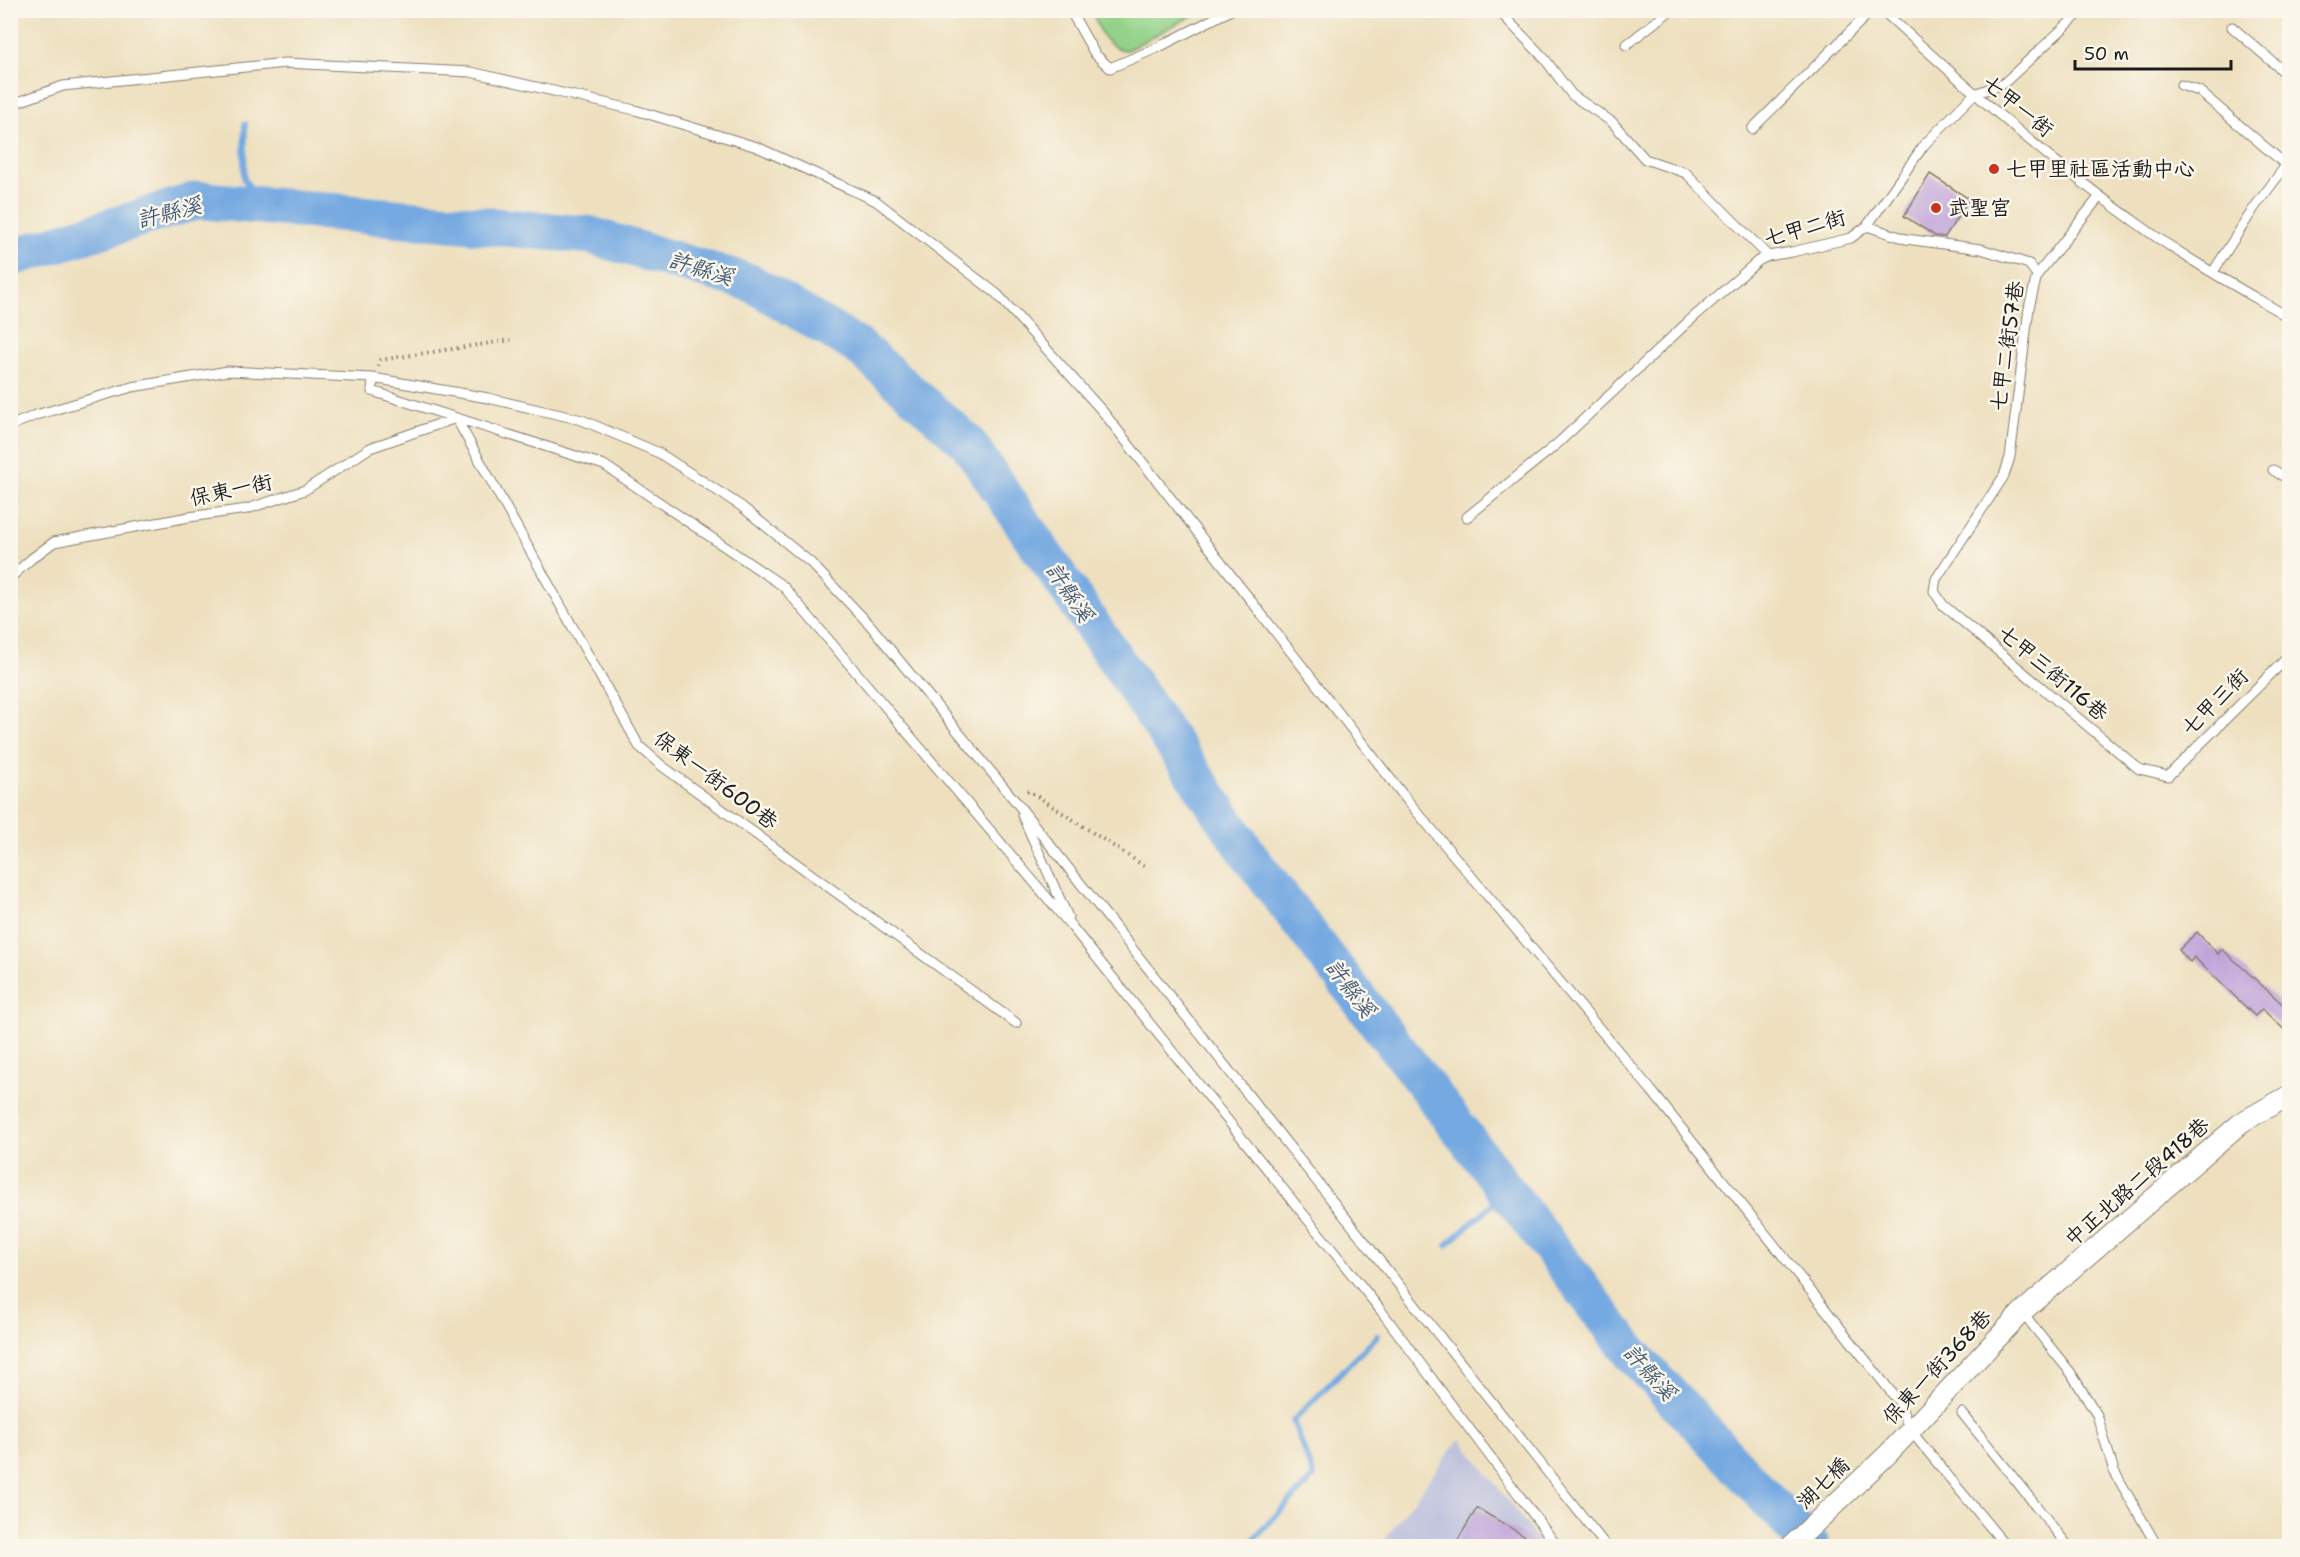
<svg xmlns="http://www.w3.org/2000/svg" width="2300" height="1557" font-family="'Shantell Sans','LXGW WenKai TC',sans-serif">
  <rect width="100%" height="100%" fill="#fbf7ec"/>
  <filter id="ink" filterUnits="userSpaceOnUse"><feTurbulence type="fractalNoise" baseFrequency=".0167" numOctaves="2"/><feDisplacementMap in="SourceGraphic" scale="12" xChannelSelector="R" yChannelSelector="G"/><feConvolveMatrix kernelMatrix="1 2 1 2 8 2 1 2 1" color-interpolation-filters="sRGB"/></filter>
  <filter id="wash" filterUnits="userSpaceOnUse"><feTurbulence type="fractalNoise" baseFrequency=".008" numOctaves="4" result="noise"/><feDisplacementMap in="SourceGraphic" scale="24" xChannelSelector="R" yChannelSelector="G"/><feGaussianBlur stdDeviation="1.35" result="paint"/><feColorMatrix in="noise" values="0 0 0 0 0 0 0 0 0 0 0 0 0 0 0 0 0 1.4 0 .05"/><feComposite in="paint" operator="in"/></filter>
  <g filter="url(#wash)">
    <rect width="100%" height="100%" fill="#eee0bf"/>
    <!-- industrial -->
    <path fill="#bfc2dd" d="M1460,1438L1543,1546H1380Z"/>
    <!-- green -->
    <path fill="#93d288" stroke="#587752" stroke-width="1.5" d="M1197,10V13L1127,50C1103,48 1100,30 1092,11Z"/>
    <g fill="none" stroke-linecap="round" stroke-linejoin="round">
      <!-- stream -->
      <path stroke="#74a9e1" stroke-width="6" d="M245,124L244,179L265,206
        M1447,1245L1507,1191
        M1251,1546L1257,1535L1314,1477L1293,1421L1377,1336"/>
      <!-- river -->
      <path stroke="#74a9e1" stroke-width="38" d="M10,258L199,200L589,235L751,283L859,347L968,443L1253,861L1633,1355L1811,1546"/>
    </g>
    <g id="blocks">
      <!-- building -->
      <path fill="#c0a3d9" d="M1930,174L1969,199L1945,237L1935,236L1904,216Z
        M2197,932L2218,954L2222,949L2289,1010V1034L2262,1009L2255,1016L2194,957L2190,962L2179,950Z
        M1477,1508L1541,1546H1454Z"/>
    </g>
  </g>
  <g filter="url(#ink)">
    <use href="#blocks" fill-opacity="0" stroke="#857e6e" stroke-width="1.5"/>
    <g fill="none" stroke-linecap="round" stroke-linejoin="round">
      <defs>
        <path id="service" d="M1070,10L1095,54L1110,68L1157,48L1231,10
          M1498,10L1544,58L1572,95L1612,122L1645,159L1686,173L1768,256
          M1882,10C1964,85 2048,160 2138,224C2186,259 2239,288 2290,318
          M2232,27L2290,77
          M1626,45L1671,10
          M2181,85L2199,91L2285,164
          M10,105L63,86L285,63L471,72L635,110L757,147L876,201L997,294L1104,413L1407,800L1651,1090L1899,1402L1910,1430L2006,1546
          M1752,129L1872,10
          M1867,226L1906,239L1981,249L2029,264L2037,275L2029,308L2010,457L2004,476L1936,579L1934,591L1943,605L2139,769L2168,776L2290,655
          M2213,272L2254,208L2290,160
          M2037,275L2100,196
          M373,378L372,391L604,465L783,586L1072,927L1379,1308L1557,1546
          M10,426L36,415L132,387L228,371L373,378L488,398L582,420L659,453L741,506L811,563L870,625L1016,802L1606,1546
          M2273,470L2290,480
          M1467,517L1556,445L1688,322L1758,261L1768,256L1792,252L1851,238L1867,226L1924,145L1974,94L2003,84L2083,10
          M10,578L31,559L54,542L189,517L247,509L305,490L370,448L456,418L639,746L662,766L1016,1023
          M1022,815L1068,917
          M2022,1312L2071,1373L2097,1415L2114,1471L2157,1546
          M1962,1413L2068,1546"/>
        <path id="minor" d="M1791,1546L1888,1454L2022,1312L2242,1122L2290,1095"/>
      </defs>
      <!-- service casing -->
      <use href="#service" stroke="#857e6e" stroke-width="11"/>
      <!-- minor casing -->
      <use href="#minor" stroke="#857e6e" stroke-width="22"/>
      <!-- path -->
      <path stroke="#857e6e" stroke-width="4" stroke-dasharray="1.5 4.5" stroke-linecap="butt" d="M378,366L380,360L511,340
        M1027,792L1029,791L1144,866"/>
      <!-- service -->
      <use href="#service" stroke="#fff" stroke-width="9"/>
      <!-- minor -->
      <use href="#minor" stroke="#fff" stroke-width="20"/>
    </g>
  </g>
  <!-- markers -->
  <g fill="#c8321e" stroke="#fbf7ec" stroke-width="2">
    <circle cx="1994" cy="169" r="6"/>
    <circle cx="1936" cy="208" r="6"/>
  </g>
  <g text-anchor="middle" stroke-width="5" stroke-linejoin="round" paint-order="stroke">
    <!-- street labels -->
    <g font-size="21" fill="#1c1c1c" stroke="#fbf7ec">
      <text transform="translate(2018 106) rotate(39)" y="7">七甲一街</text>
      <text transform="translate(1805 228) rotate(-16)" y="7">七甲二街</text>
      <text transform="translate(2007 346) rotate(-82)" y="7">七甲二街57巷</text>
      <text transform="translate(231 490) rotate(-12)" y="7">保東一街</text>
      <text transform="translate(2053 673) rotate(40)" y="7">七甲三街116巷</text>
      <text transform="translate(2215 702) rotate(-45)" y="7">七甲三街</text>
      <text transform="translate(716 780) rotate(37)" y="7">保東一街600巷</text>
      <text transform="translate(2137 1182) rotate(-41)" y="7">中正北路二段418巷</text>
      <text transform="translate(1937 1367) rotate(-47)" y="7">保東一街368巷</text>
      <text transform="translate(1823 1483) rotate(-44)" y="7">湖七橋</text>
    </g>
    <!-- poi labels -->
    <g font-size="21" fill="#1c1c1c" stroke="#fbf7ec" text-anchor="start">
      <text x="2006" y="176">七甲里社區活動中心</text>
      <text x="1948" y="215">武聖宮</text>
    </g>
    <!-- water labels -->
    <g font-size="22" font-style="italic" fill="#445b75" stroke="#fbf7ec">
      <text transform="translate(169 212) rotate(-14)" y="8">許縣溪</text>
      <text transform="translate(701 268) rotate(17)" y="8">許縣溪</text>
      <text transform="translate(1070 592) rotate(56)" y="8">許縣溪</text>
      <text transform="translate(1351 988) rotate(53)" y="8">許縣溪</text>
      <text transform="translate(1650 1372) rotate(48)" y="8">許縣溪</text>
    </g>
  </g>
  <!-- margin -->
  <rect width="2300" height="1557" fill="none" stroke="#fbf7ec" stroke-width="36"/>
  <!-- scale -->
  <path d="M2075 60v9h156v-9" fill="none" stroke="#1c1c1c" stroke-width="3"/>
  <text x="2084" y="60" font-size="18" fill="#1c1c1c" stroke="#fbf7ec" stroke-width="4.5" paint-order="stroke">50 m</text>
</svg>
